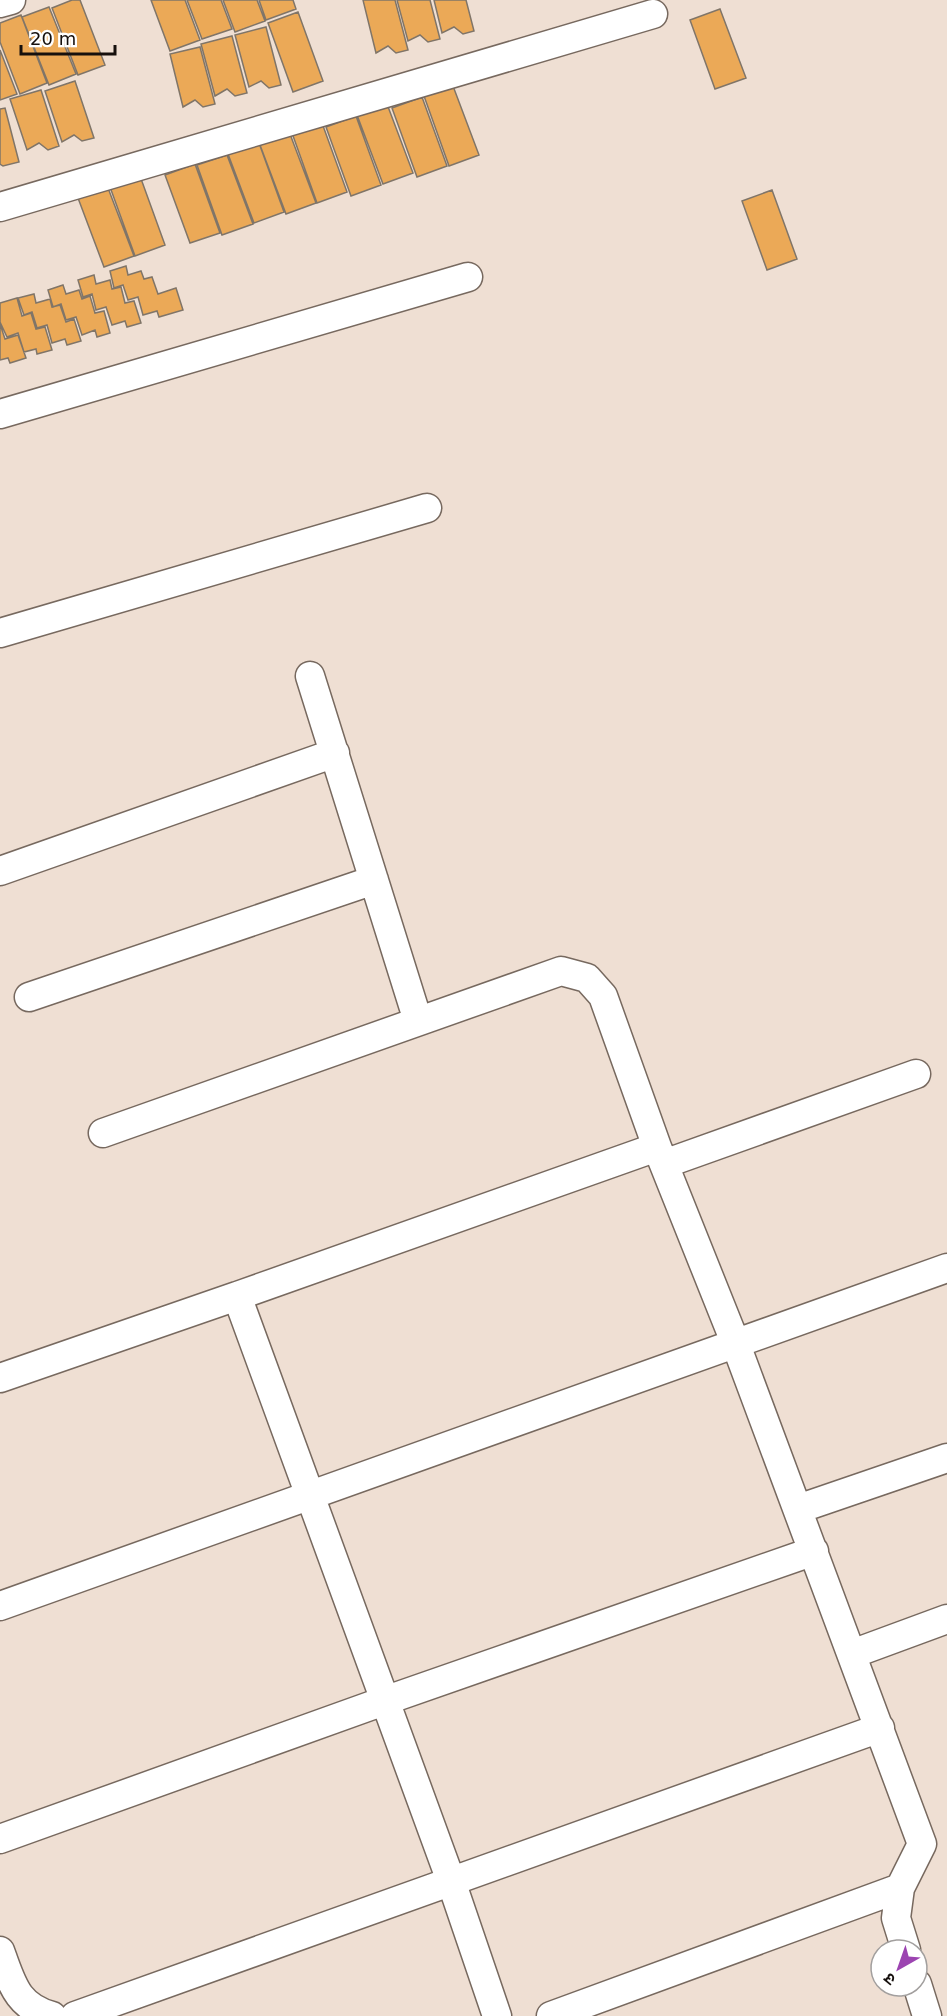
<svg xmlns="http://www.w3.org/2000/svg" width="947" height="2016" font-family="'DejaVu Sans','Noto Sans Devanagari',sans-serif">
  <rect width="100%" height="100%" fill="#efdfd3"/>
  <!-- building -->
  <path fill="#eba957" stroke="#807568" stroke-width="1.5" d="M72,0H80L105,65L78,75L52,8Z
    M151,0H185L200,40L170,51Z
    M187,0H221L232,29L202,39Z
    M223,0H257L265,21L235,32Z
    M259,0H293L296,9L266,20Z
    M363,0H395L408,50L396,53L388,46L376,53Z
    M397,0H430L440,39L428,42L420,35L408,41Z
    M434,0H466L474,31L463,34L454,27L442,33Z
    M49,7L76,74L49,85L22,17Z
    M720,9L746,78L715,89L690,20Z
    M298,12L323,81L293,92L268,23Z
    M21,15L47,83L20,94L0,42V23Z
    M266,27L281,85L269,88L261,81L249,87L235,35Z
    M232,36L247,93L235,96L227,89L215,96L201,44Z
    M200,47L215,104L203,107L195,100L183,107L170,54Z
    M0,50L17,94L0,100Z
    M75,81L94,138L82,141L74,135L62,142L45,91Z
    M453,86L479,155L449,166L424,96Z
    M41,90L59,146L48,150L39,143L27,150L10,99Z
    M422,97L447,166L417,177L392,108Z
    M387,104L413,173L383,184L357,115Z
    M5,108L19,162L3,166L0,164V109Z
    M356,116L381,185L351,196L326,127Z
    M322,123L347,192L317,203L292,133Z
    M290,134L316,203L286,214L260,145Z
    M259,143L284,212L254,223L228,154Z
    M227,155L253,224L222,235L197,165Z
    M195,164L220,233L190,243L165,175Z
    M140,176L165,245L135,256L110,187Z
    M108,188L134,256L104,267L78,198Z
    M772,190L797,259L767,270L742,201Z
    M126,266L128,275L141,271L144,279L152,277L158,294L176,288L183,310L159,317L157,311L143,315L138,297L128,300L123,285L114,288L110,271Z
    M94,275L96,284L110,280L112,289L121,287L125,303L134,301L141,323L127,327L125,321L112,325L106,307L96,310L92,294L83,297L78,280Z
    M63,285L66,294L79,290L82,299L90,296L95,313L104,311L110,333L97,337L95,330L82,335L76,317L66,320L61,304L53,307L48,290Z
    M34,294L36,303L50,299L52,307L60,305L66,322L74,319L81,341L67,345L65,339L52,343L47,325L37,328L32,312L24,315L18,298Z
    M17,298L22,316L31,313L36,329L45,327L52,350L37,354L36,349L24,352L18,333L7,337L0,322V303Z
    M0,324L5,339L18,335L26,358L10,363L8,358L0,360Z"/>
  <g fill="none" stroke-linecap="round" stroke-linejoin="round">
    <defs>
      <path id="street" d="M0,3L11,0
        M0,207L653,14
        M0,414L468,277
        M0,633L427,508
        M310,676L418,1021
        M0,871L335,753
        M29,997L374,880
        M103,1133L561,971L587,978L603,996L657,1147
        M664,1164L916,1074
        M237,1296L657,1147L735,1342L922,1844L900,1888L896,1918L906,1950
        M0,1378L237,1296L451,1881L497,2016
        M798,1509L947,1458
        M0,1606L947,1268
        M852,1654L947,1619
        M0,1839L384,1701L814,1551
        M0,1951C12,1983 16,2006 52,2016
        M917,1984L927,2016
        M75,2016L880,1728
        M551,2016L900,1888"/>
    </defs>
    <!-- street casing -->
    <use href="#street" stroke="#77695f" stroke-width="31"/>
    <!-- street -->
    <use href="#street" stroke="#fff" stroke-width="28"/>
  </g>
  <!-- north arrow -->
  <g transform="translate(899 1968) rotate(220)"><circle r="28" fill="#ffffff" stroke="#a29f9e" stroke-width="1.5"/>
  <path d="M0-4.5L10 22L0 15L-10 22Z" fill="#9c44b1"/>
  <text y="-9" font-size="16" font-weight="bold" text-anchor="middle" fill="#16100d">उ</text>
  </g>
  <!-- scale -->
  <path d="M21 45v9h94v-9" fill="none" stroke="#16100d" stroke-width="3"/>
  <text x="30" y="45" font-size="18" fill="#16100d" stroke="#ffffff" stroke-width="4.5" paint-order="stroke">20 m</text>
</svg>
